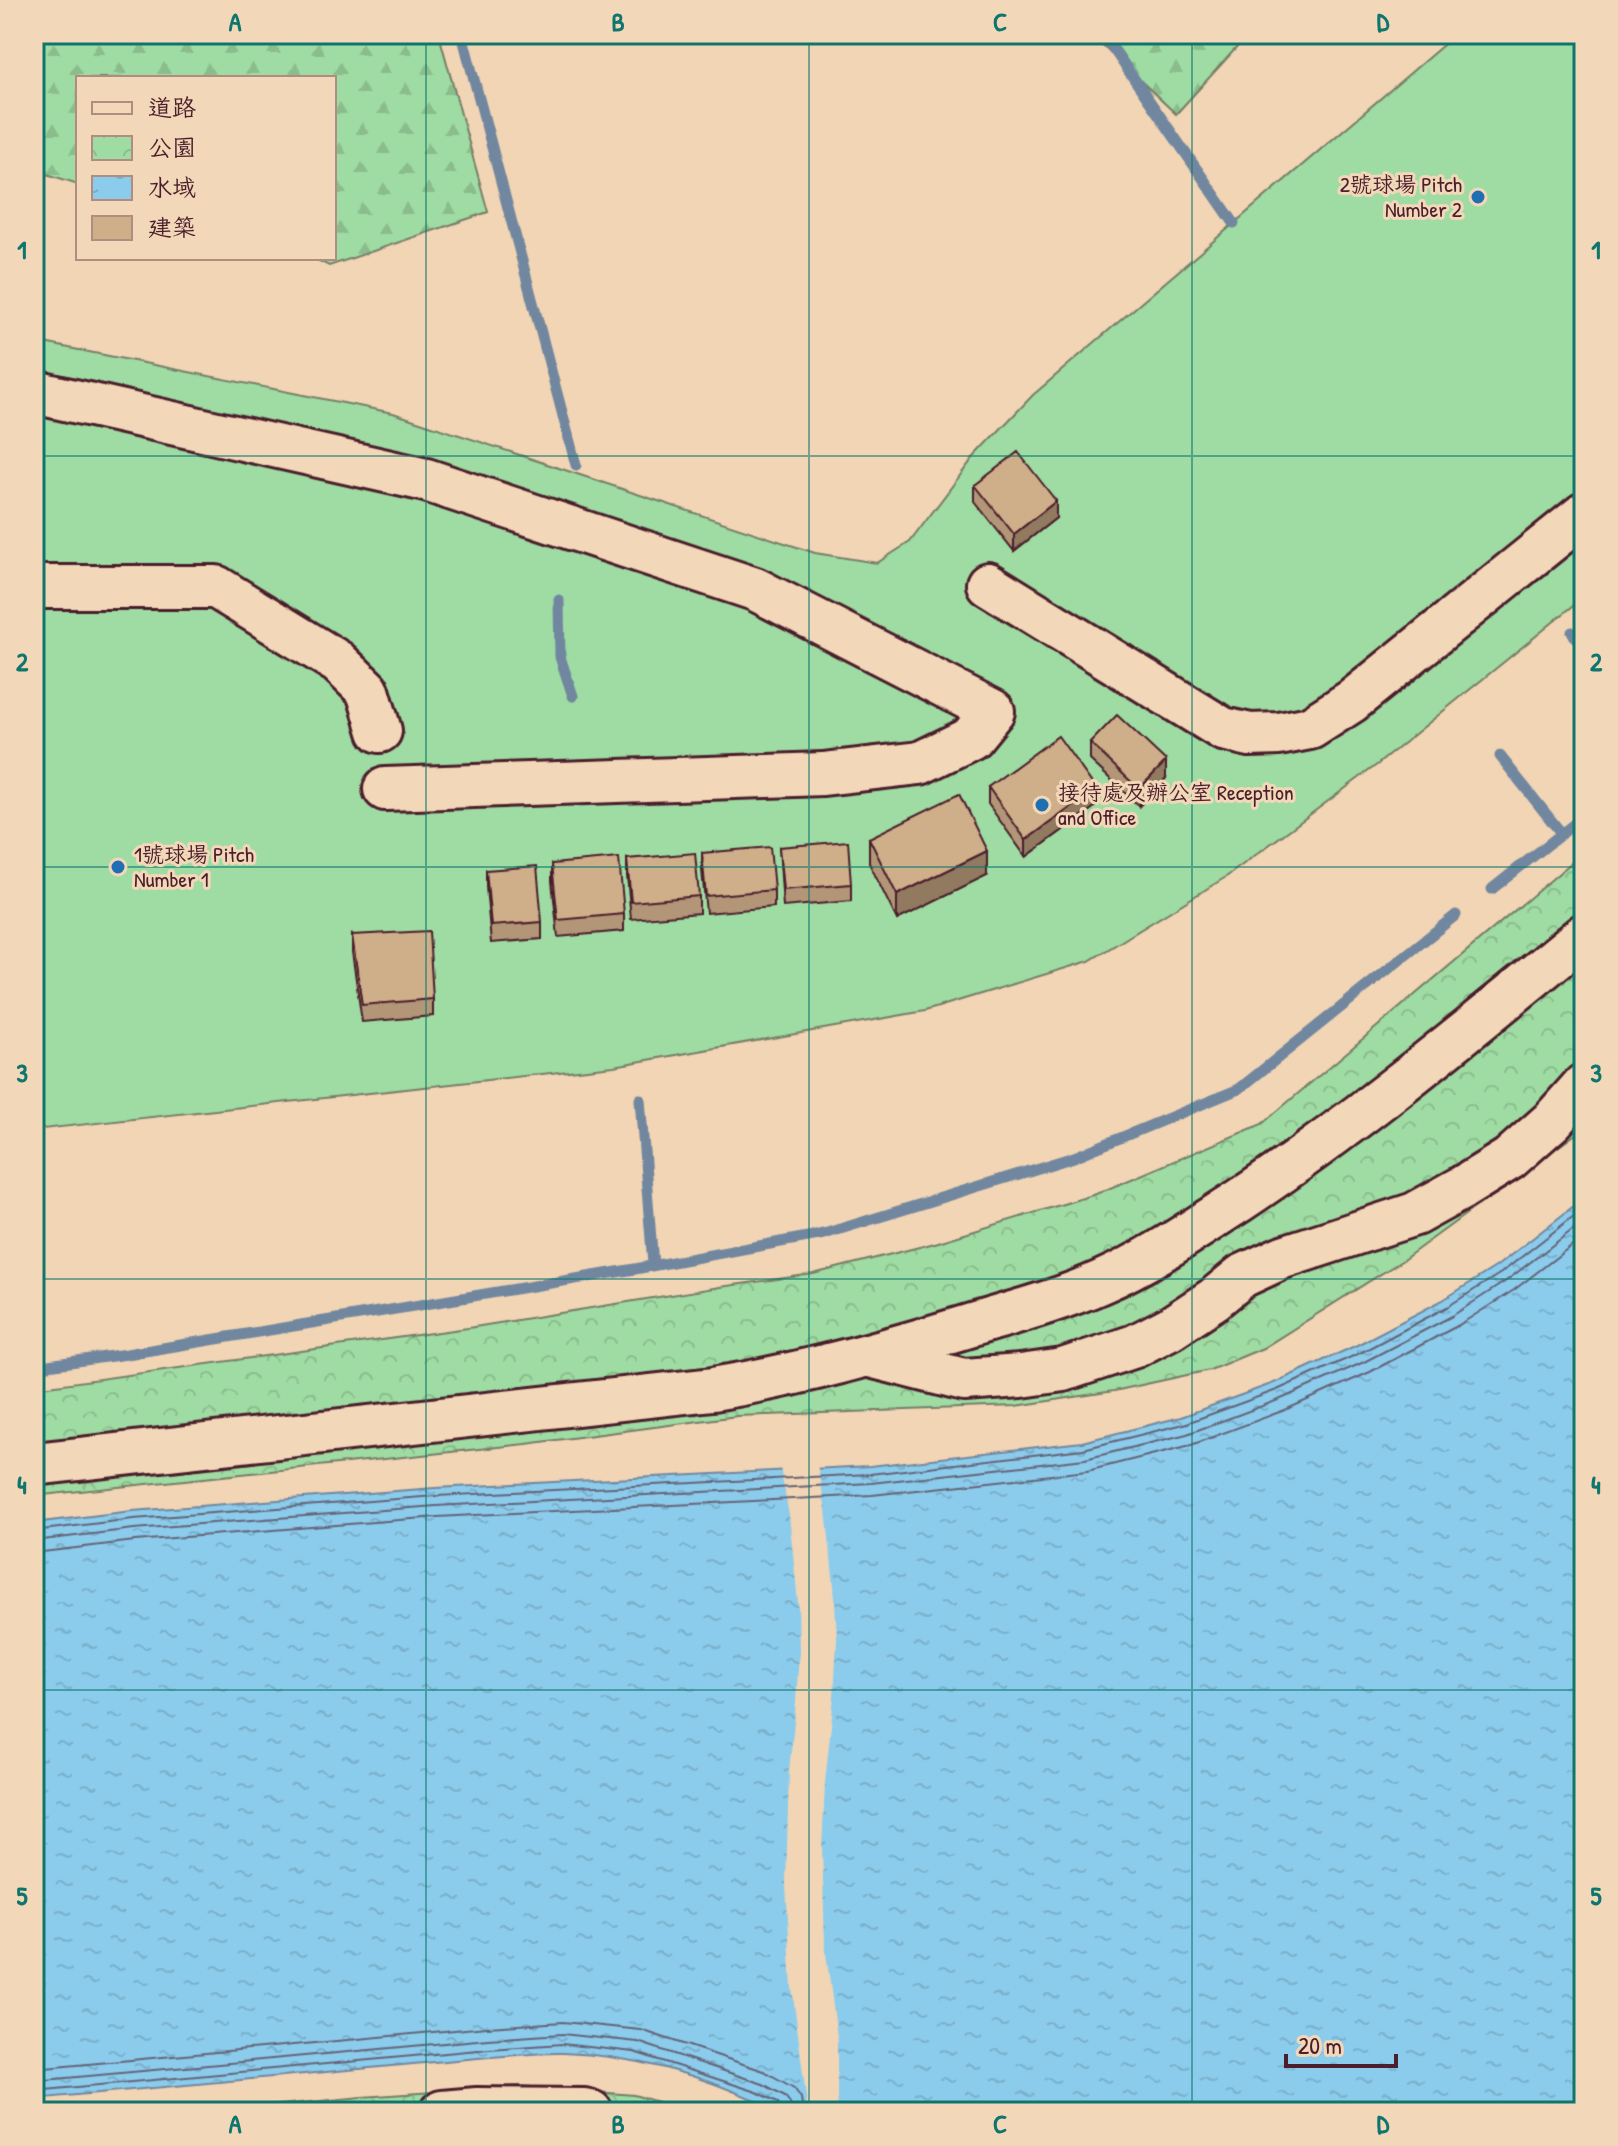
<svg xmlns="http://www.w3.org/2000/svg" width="1618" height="2146" font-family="'Patrick Hand','LXGW WenKai TC',sans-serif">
  <defs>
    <pattern id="forest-firs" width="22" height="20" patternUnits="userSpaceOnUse" patternTransform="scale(2)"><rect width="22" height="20" fill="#9edca3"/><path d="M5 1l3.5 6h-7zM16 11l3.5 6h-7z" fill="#8abc8c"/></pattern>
    <pattern id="park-crowns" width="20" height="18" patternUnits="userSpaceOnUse" patternTransform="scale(2)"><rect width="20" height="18" fill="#9edca3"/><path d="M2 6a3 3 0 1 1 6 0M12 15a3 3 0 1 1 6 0" fill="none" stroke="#8abc8c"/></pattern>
    <pattern id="water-ripples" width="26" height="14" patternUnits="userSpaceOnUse" patternTransform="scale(2)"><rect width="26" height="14" fill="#8bccec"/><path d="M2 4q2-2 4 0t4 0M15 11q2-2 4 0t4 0" fill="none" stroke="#79afcb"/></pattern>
  </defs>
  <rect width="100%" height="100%" fill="#f2d5b4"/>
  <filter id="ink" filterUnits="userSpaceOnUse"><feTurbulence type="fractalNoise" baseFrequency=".0125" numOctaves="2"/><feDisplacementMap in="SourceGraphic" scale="16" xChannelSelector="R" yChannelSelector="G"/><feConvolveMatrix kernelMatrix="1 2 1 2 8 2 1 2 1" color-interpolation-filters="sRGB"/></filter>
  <g filter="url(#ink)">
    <!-- forest -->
    <path fill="url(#forest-firs)" stroke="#747e67" stroke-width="2" d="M34,34H444L440,38L488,212L329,266L313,258H334V78H78V184L34,170Z
      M1091,34H1249L1176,114Z"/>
    <!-- park -->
    <path fill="url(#park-crowns)" stroke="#747e67" stroke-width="2" d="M1584,852V1128L1403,1260L1263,1348L1210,1370L1114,1391L1016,1406L737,1416L526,1444L34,1496V1388L468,1328L720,1287L813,1274L935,1243L1096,1194L1262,1124Z
      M520,2086L634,2095L692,2112H207L362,2097Z"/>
    <!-- pitch -->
    <path fill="#9edca3" stroke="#747e67" stroke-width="2" d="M1456,34H1584V597L1378,764L1226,877L1089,961L925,1011L614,1066L34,1130V341L393,413L815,553L877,563L910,542L974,457L1033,395Z"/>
    <!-- water -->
    <path fill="url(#water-ripples)" stroke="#71879f" stroke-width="2" d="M1584,1198V2112H780C713,2079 638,2055 563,2053C539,2052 514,2056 489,2057L34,2099V1523L132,1511L435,1488L870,1466L1082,1442L1181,1417L1274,1383L1357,1345L1443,1300L1497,1266Z"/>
    <!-- pier -->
    <path fill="#f2d5b4" d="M817,1465L826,1510L834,1586L837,1639L834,1696L825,1783L822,1848L825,1945L837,2037V2112H808L792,1987L786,1885L789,1771L796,1702L799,1652L798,1602L789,1515L780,1467Z"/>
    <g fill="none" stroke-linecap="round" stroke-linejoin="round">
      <!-- shore -->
      <path stroke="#646478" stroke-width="2" d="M34,1531L133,1519L436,1496L870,1474L1083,1449L1184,1424L1277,1390L1360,1353L1447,1307L1501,1273L1584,1208
        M34,1541L134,1529L436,1506L871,1483L1085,1459L1187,1434L1281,1399L1364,1362L1452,1316L1506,1281L1584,1221
        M34,1553L135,1541L437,1517L872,1495L1087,1471L1191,1445L1285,1410L1370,1372L1459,1325L1514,1290L1584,1236
        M34,2069L487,2027L563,2022L641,2030L764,2071L794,2088L801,2098L803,2112
        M34,2081L488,2039L562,2034L638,2042L763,2084L785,2096L790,2103L791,2112
        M34,2091L489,2049L562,2044L634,2052L757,2092L778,2102L781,2112"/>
      <!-- stream -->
      <path stroke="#71879f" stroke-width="11" d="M462,34L576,465
        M1103,34L1234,223
        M559,600L560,657L573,696
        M1572,632L1584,649
        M1500,756L1562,834
        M1492,889L1584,816
        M640,1099L653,1265
        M34,1367L127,1354L635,1269L824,1234L1074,1157L1239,1089L1456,915"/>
      <defs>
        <path id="minor" d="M34,392L426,480L755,589L993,711L971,738L920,763L823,774L385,789
          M988,584L1223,729L1250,735L1279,734L1310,728L1352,701L1584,514
          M34,587H216L338,662L368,691L380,731
          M870,1356L964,1380L1021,1376L1063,1370L1135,1346L1170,1328L1214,1299L1242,1276L1283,1257L1415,1214L1462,1188L1509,1159L1552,1121L1584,1085
          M34,1464L713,1389C799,1375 882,1352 965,1327C1012,1313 1059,1301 1103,1281C1151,1260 1195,1229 1239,1201C1360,1121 1471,1027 1584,935
          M442,2112L477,2109L584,2110L591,2112"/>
      </defs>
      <!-- minor casing -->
      <use href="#minor" stroke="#4a1f2b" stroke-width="48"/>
      <!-- minor -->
      <use href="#minor" stroke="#f3d7b9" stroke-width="42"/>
    </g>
    <!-- wall -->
    <path fill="#b29677" stroke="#4a1f2b" stroke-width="2" d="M975,485L1056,518L1014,551L975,502Z
      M1090,743L1166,778L1139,806L1090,760Z
      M988,787L1096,806L1026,857L988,804Z
      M869,838L987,876L897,920L869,863Z
      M779,847L851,884V901L783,907Z
      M702,853L774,890V907L706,913L702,870Z
      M627,859L699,896V913L631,919L627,876Z
      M552,864L624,914V931L558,937L552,881Z
      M486,870L542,922V939L491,943L486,887Z
      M352,935L433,999V1016L362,1022L352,952Z"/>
    <!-- shaded-wall -->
    <path fill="#917a61" stroke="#4a1f2b" stroke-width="2" d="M1056,501V518L1014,551V534Z
      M1166,761V778L1139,806V789Z
      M1096,789V806L1026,857V840Z
      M987,851V876L897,920V895Z"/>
    <!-- building -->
    <path fill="#cfae8a" stroke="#4a1f2b" stroke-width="2" d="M1018,452L1056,501L1014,534L975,485Z
      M1117,715L1166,761L1139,789L1090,743Z
      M1058,736L1096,789L1026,840L988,787Z
      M959,794L987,851L897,895L869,838Z
      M848,841L851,884L783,890L779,847Z
      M770,847L774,890L706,896L702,853Z
      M695,853L699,896L631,902L627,859Z
      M619,858L624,914L558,920L552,864Z
      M537,866L542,922L491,926L486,870Z
      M429,931L433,999L362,1005L352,935Z"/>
  </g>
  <!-- grid -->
  <path fill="none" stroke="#0f766e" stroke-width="2" stroke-opacity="0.55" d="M426,34V2112M809,34V2112M1192,34V2112M34,456H1584M34,867H1584M34,1279H1584M34,1690H1584"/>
  <!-- markers -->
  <g fill="#1f6fb2" stroke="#f3d7b9" stroke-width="3">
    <circle cx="1478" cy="197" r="8"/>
    <circle cx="1042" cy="805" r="8"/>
    <circle cx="118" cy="867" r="8"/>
  </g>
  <g text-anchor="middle" stroke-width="6" stroke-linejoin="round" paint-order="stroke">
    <!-- poi labels -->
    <g font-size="22" fill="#4a1f2b" stroke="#f3d7b9" text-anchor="start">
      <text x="1462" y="192" text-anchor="end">2號球場 Pitch<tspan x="1462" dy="25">Number 2</tspan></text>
      <text x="1058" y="800">接待處及辦公室 Reception<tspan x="1058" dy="25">and Office</tspan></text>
      <text x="134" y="862">1號球場 Pitch<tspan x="134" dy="25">Number 1</tspan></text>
    </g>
  </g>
  <!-- margin -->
  <rect width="1618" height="2146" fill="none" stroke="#f3d7b9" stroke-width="88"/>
  <!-- legend -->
  <rect x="76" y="76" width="260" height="184" fill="#f3d7b9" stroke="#af8d80" stroke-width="2"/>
  <rect x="92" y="102" width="40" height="12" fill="#f3d7b9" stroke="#af8d80" stroke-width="2"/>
  <text x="148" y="116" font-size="24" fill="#4a1f2b">道路</text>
  <rect x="92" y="136" width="40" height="24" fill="url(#park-crowns)" stroke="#af8d80" stroke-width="2"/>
  <text x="148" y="156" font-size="24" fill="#4a1f2b">公園</text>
  <rect x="92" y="176" width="40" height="24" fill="url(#water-ripples)" stroke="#af8d80" stroke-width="2"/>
  <text x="148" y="196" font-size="24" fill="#4a1f2b">水域</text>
  <rect x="92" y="216" width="40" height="24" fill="#cfae8a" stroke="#af8d80" stroke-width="2"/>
  <text x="148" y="236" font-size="24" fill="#4a1f2b">建築</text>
  <!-- scale -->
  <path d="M1286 2054v12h110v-12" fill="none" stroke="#4a1f2b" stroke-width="4"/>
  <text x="1298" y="2054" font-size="24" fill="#4a1f2b" stroke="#f3d7b9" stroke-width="6" paint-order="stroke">20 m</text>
  <rect x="44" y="44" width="1530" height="2058" fill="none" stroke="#0f766e" stroke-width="3"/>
  <g font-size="26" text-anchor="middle" font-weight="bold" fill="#0f766e">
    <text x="235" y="31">A</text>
    <text x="618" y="31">B</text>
    <text x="1000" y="31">C</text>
    <text x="1383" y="31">D</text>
    <text x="22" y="259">1</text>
    <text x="1596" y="259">1</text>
    <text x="22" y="671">2</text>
    <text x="1596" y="671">2</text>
    <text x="22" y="1082">3</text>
    <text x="1596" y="1082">3</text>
    <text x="22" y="1494">4</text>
    <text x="1596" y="1494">4</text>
    <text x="22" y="1905">5</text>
    <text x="1596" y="1905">5</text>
    <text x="235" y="2133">A</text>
    <text x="618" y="2133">B</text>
    <text x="1000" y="2133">C</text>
    <text x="1383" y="2133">D</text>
  </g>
</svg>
